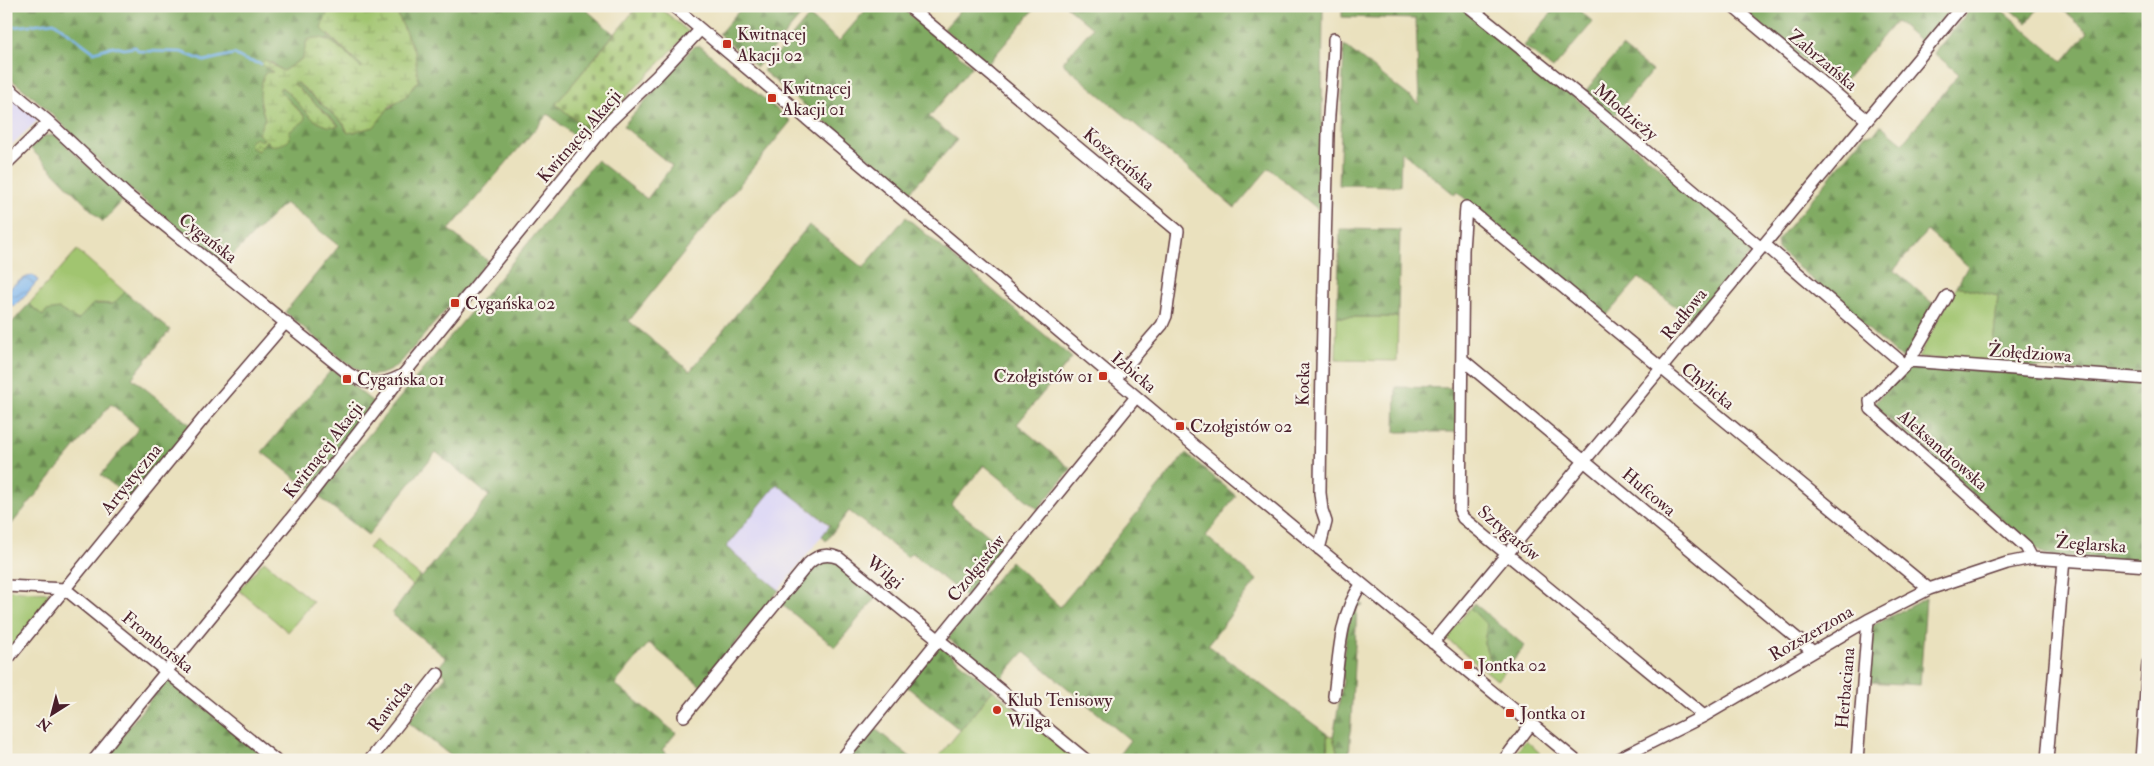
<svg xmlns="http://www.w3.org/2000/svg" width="2154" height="766" font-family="'IM FELL Double Pica',serif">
  <defs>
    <pattern id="forest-firs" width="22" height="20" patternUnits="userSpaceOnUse" patternTransform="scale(1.25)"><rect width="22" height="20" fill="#80aa62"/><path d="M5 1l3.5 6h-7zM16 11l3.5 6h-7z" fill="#6b8a51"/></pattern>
    <pattern id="wetland-marsh" width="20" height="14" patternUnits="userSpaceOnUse" patternTransform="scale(1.25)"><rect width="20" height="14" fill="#a1c56f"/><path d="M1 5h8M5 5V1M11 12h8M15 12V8" fill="none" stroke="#859f5b"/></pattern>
    <pattern id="cemetery-stones" width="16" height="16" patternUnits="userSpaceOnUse" patternTransform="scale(1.25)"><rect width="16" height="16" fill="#a1c56f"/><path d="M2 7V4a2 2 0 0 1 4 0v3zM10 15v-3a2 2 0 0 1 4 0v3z" fill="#859f5b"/></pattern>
    <pattern id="water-waves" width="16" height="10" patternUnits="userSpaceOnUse" patternTransform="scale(1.25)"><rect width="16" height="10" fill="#7fb7ef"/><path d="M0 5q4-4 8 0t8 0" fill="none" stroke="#6a94c2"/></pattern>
  </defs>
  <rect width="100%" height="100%" fill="#f7f3e8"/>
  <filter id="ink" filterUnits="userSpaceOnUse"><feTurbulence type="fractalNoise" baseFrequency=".02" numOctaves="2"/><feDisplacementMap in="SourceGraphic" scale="10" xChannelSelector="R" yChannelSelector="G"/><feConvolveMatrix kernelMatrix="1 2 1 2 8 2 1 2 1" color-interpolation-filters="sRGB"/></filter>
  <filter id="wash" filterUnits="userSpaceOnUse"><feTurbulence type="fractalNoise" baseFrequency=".0096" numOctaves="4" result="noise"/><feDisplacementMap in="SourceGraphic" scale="20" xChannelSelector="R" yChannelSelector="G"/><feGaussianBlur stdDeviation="1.12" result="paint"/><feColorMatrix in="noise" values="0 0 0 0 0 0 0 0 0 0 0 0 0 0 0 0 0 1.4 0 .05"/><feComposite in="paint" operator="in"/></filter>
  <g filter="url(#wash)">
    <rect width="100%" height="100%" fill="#eae1be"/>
    <!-- built -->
    <path fill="#dbd6f7" d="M6,92L38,120L6,150Z
      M777,483L830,526L779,590L726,547Z"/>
    <!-- green -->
    <path fill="#a1c56f" stroke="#76724d" d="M77,250L125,292L113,304L98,303L78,320L67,314L43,316L29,304Z
      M1957,286L1998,296L1991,364L1918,357Z
      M1337,317H1398L1397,361L1336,360Z
      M375,540L420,576L413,586L368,548Z
      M264,561L313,602L288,632L239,590Z
      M8,590L48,593L50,600L6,653V593Z
      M1470,608L1487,625L1484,643L1493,667L1505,671L1497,680L1446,638Z
      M993,690L1076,760H936Z
      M1327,734L1333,737L1338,754L1346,760H1328Z
      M1526,740L1547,760H1511Z"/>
    <!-- forest -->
    <path fill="url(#forest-firs)" stroke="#656446" d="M6,6H340L328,11V36L363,67L361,69L328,39L307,40L303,58L283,71L271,62L274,72L260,104L265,118L258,134L264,139L261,141L264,144L267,140L289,132L305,116L279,90L280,87C307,103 299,122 339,125L294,84L296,82L344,124L346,131L355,132L405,97L415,53L396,11L391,6H582L614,34L556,104L593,134L584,144L548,114L449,230L488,261L400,363C392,370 383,375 372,375C352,373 303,326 285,312L339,246L285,203L224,264L123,184L39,102L6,75Z
      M743,6H809L757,67L719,34Z
      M869,6H900L972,66L929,117L957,140L910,192L763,71L809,16L839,41Z
      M964,6H1037L987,65L944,29Z
      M1066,6H1323L1321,212L1269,168L1235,208L1062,63L1092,28Z
      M1342,6H1464L1751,243L1752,251L1694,321L1639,278L1606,316L1456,191L1455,195L1401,151L1400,186L1339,185L1344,45L1419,104L1416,19L1342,17Z
      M1557,6H1574L1593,22L1553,69L1524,46Z
      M1739,6H1956L1925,45L1896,21L1838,89Z
      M1973,6H1997L2063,62L2088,32L2058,6H2141L2148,11V376L1991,364L1998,296L1957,286L1968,266L1927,231L1894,270L1937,307L1905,362L1778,249L1777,241L1865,135H1873L1881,125L1903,143L1959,74L1934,53Z
      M2007,6H2040L2027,23Z
      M694,46H700L791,121L629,321L690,371L809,225L863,268L906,217L1072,358L1017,424L1071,469L1038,509L984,465L951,505L1005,549L966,597L912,553L907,557L849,511L826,541L822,536L830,525L777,484L726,547L779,590L701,686L649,643L615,684L676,733L662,750L675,760H456L408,722L446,676L437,669L446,658L392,614L420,576L422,577L489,496L436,452L368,535L318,496L597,160L647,199L672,166L623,126Z
      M1622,47L1652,71L1612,118L1583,94Z
      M55,135L124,199L103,222L30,148L44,136Z
      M1340,229L1400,230L1398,317H1337Z
      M125,292L170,330L132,378L192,426L132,500L101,475L139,428L111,404L6,531V329L29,304L43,316L46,311L59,309L78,320L93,304H113Z
      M1909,365L2148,382V562L2045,555L2026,542L1873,405Z
      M332,369L378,406L310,489L262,452Z
      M1396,387L1457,388L1456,432H1395Z
      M1186,453L1236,496L1206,536L1257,580L1208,645L1327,734L1328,760H1115L1130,740L1024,652L999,681L948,638L1011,561L1060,607Z
      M828,561L838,563L878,595L835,647L781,604L816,562Z
      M1926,598L1920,685L1866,682L1870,627Z
      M1356,599L1363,605L1357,607L1349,760L1338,754L1333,737L1343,681L1342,665L1347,630Z
      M1474,603L1525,646L1505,671L1493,668L1484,643L1487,625L1470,608Z
      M940,645L993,690L960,730L906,686Z
      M168,678L265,757L262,760H102Z
      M873,727L914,760H846Z"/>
    <!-- wetland -->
    <path fill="url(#wetland-marsh)" stroke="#76724d" d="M340,6H391L396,11L415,53L418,81L405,97L390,106L374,127L348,133L344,124L297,82L294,84L339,126C311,131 300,99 281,87L279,90L305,117L304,121L289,132L290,139C286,144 277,146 270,145L267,140L258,151L249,146L251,141L256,138L261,141L264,139L258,134L265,118C259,101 258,90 265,73L273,72L261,64L265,60L283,71L303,58L307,40C329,31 345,54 361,68L363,67L321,28L328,11Z"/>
    <!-- cemetery -->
    <path fill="url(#cemetery-stones)" stroke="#76724d" d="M638,6H658L689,32C657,67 623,98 593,134L556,104Z"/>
    <!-- water -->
    <path fill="url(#water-waves)" stroke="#646b8d" d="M32,275L36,277L38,281C30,288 21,304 13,306L7,303C3,287 20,280 32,275Z"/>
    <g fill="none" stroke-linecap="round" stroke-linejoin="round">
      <!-- stream -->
      <path stroke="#7fb7ef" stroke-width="2.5" d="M6,28L54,22L94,52L113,46L124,49L135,47L139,51L181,52L204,61L234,54L245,60L261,64"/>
    </g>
  </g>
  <g filter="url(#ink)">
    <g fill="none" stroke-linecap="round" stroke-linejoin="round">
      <defs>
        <path id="minor" d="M673,6L1196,447L1575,760
          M908,6L1178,231L1166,316L1162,325L1115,379
          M1468,6L1601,113L1761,248
          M1732,6L1867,120
          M2146,6L2148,7
          M6,86L49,122L127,195L349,374C368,386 381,386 401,376
          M6,164L49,122
          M1764,244L1905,365
          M1947,296L1909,361L1870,401L1871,409L2026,547L2032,558
          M1463,360L1812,651
          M1909,361L2148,379
          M1319,549L1326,522L1322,510L1320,493C1321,373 1325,253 1328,133C1329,102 1334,70 1334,39
          M6,586L65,589L275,760
          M1433,643C1608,430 1786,219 1962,6
          M6,661L207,414L286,322
          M1334,696C1339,660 1339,615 1361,585
          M684,716L808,564C817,555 827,553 839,558L1086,760
          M1704,716L1463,518L1460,512L1463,250L1466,207L1929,589
          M94,760L310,495L403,375L608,123L657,76L700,30
          M370,760L438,674
          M841,760L1136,397
          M1504,760L1531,724
          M1616,760L1704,716L1868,620L1929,589L2007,563L2032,558L2148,566
          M1857,760L1868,620
          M2047,760L2064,559
          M2141,760L2148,663"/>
      </defs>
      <!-- minor casing -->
      <use href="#minor" stroke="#623c41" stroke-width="14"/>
      <!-- minor -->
      <use href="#minor" stroke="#fff" stroke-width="11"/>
    </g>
  </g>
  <!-- markers -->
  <g fill="#c8321e" stroke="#f7f3e8" stroke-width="2">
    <rect x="722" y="39" width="10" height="10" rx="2.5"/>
    <rect x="767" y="93" width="10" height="10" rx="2.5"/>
    <rect x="450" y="298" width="10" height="10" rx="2.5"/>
    <rect x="1098" y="371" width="10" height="10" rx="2.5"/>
    <rect x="342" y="374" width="10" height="10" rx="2.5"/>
    <rect x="1175" y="421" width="10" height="10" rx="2.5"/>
    <rect x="1463" y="660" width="10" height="10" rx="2.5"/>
    <circle cx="997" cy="710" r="5"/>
    <rect x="1505" y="708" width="10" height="10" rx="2.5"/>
  </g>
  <g text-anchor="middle" stroke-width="4.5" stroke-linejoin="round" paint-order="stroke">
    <!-- poi labels -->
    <g font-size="18" fill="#4a1f2b" stroke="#f7f3e8" text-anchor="start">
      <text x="737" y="40">Kwitnącej<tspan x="737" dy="21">Akacji 02</tspan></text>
      <text x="782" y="94">Kwitnącej<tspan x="782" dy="21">Akacji 01</tspan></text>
      <text x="465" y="309">Cygańska 02</text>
      <text x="1093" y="382" text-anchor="end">Czołgistów 01</text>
      <text x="357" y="385">Cygańska 01</text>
      <text x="1190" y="432">Czołgistów 02</text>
      <text x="1478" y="671">Jontka 02</text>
      <text x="1007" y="706">Klub Tenisowy<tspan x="1007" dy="21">Wilga</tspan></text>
      <text x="1520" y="719">Jontka 01</text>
    </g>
    <!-- street labels -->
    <g font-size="18" fill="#4a1f2b" stroke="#f7f3e8">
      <text transform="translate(1823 60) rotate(40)" y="6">Zabrzańska</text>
      <text transform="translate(1626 112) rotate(40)" y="6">Młodzieży</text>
      <text transform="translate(579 136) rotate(-49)" y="6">Kwitnącej Akacji</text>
      <text transform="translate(1119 159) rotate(40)" y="6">Koszęcińska</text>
      <text transform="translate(208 238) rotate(38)" y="6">Cygańska</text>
      <text transform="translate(1684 314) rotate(-51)" y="6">Radłowa</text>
      <text transform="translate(2030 353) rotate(4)" y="6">Żołędziowa</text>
      <text transform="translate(1134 372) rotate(40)" y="6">Izbicka</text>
      <text transform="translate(1303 384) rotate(-89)" y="6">Kocka</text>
      <text transform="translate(1708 386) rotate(39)" y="6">Chylicka</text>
      <text transform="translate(323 450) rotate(-52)" y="6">Kwitnącej Akacji</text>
      <text transform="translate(1943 450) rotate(41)" y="6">Aleksandrowska</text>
      <text transform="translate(131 479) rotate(-51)" y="6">Artystyczna</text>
      <text transform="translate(1649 492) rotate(40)" y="6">Hufcowa</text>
      <text transform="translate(1509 533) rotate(40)" y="6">Sztygarów</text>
      <text transform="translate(2091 544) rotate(4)" y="6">Żeglarska</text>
      <text transform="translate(976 568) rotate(-51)" y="6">Czołgistów</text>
      <text transform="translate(885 572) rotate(39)" y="6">Wilgi</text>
      <text transform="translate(1811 633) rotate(-30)" y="6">Rozszerzona</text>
      <text transform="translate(158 642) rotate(39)" y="6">Fromborska</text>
      <text transform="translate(1845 688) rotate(-85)" y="6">Herbaciana</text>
      <text transform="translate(390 706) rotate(-52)" y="6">Rawicka</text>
    </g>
  </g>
  <!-- margin -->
  <rect width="2154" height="766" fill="none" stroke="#f7f3e8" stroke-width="25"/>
  <!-- north arrow -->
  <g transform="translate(52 714) rotate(216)" stroke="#f7f3e8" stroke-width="4" paint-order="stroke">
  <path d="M0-4L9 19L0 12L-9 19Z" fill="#4a1f2b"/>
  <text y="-8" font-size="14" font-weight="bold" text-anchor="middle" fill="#4a1f2b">N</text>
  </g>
</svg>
